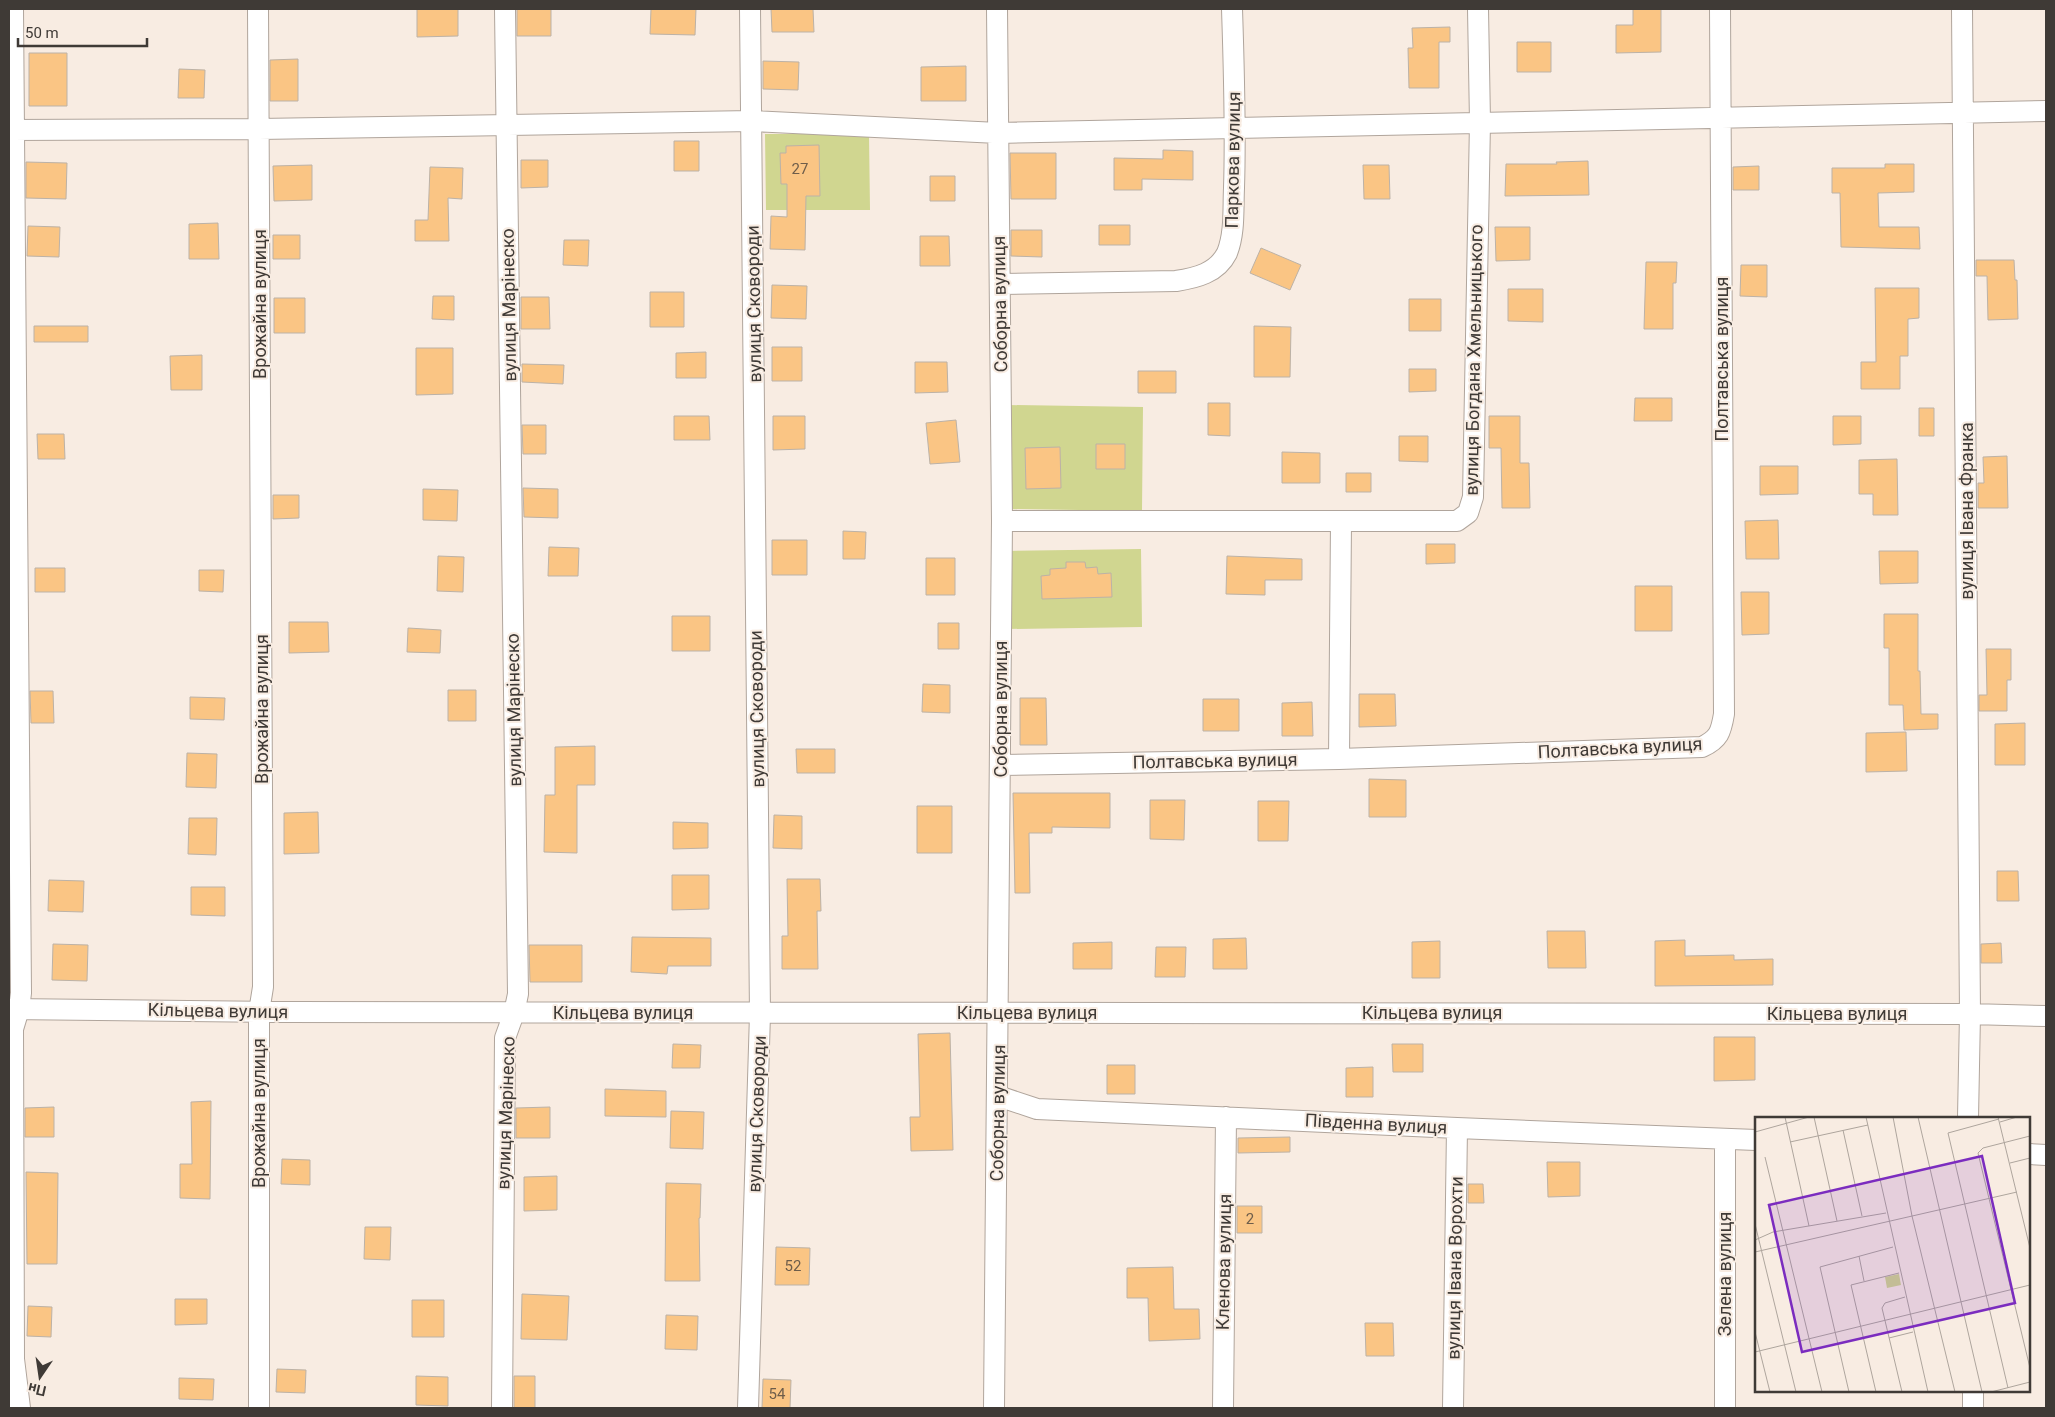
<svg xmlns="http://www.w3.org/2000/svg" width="2055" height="1417" font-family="Roboto,sans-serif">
  <rect width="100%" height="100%" fill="#f8ece2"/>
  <!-- green -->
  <path fill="#d0d690" d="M765,134H869L870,210H766Z
    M1009,405L1143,407L1142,511L1008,509Z
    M1141,549L1142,627L1008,629L1006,551Z"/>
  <!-- building -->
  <path fill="#fac584" stroke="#bcb2a7" d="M417,9H458V36L417,37Z
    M517,9H551V36H517Z
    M651,9H696L695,35L650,34Z
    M771,9H813L814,32H772Z
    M1633,9H1661V52L1616,53V25H1633Z
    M1450,27V42H1439V88H1409L1408,48H1413L1412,28Z
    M1517,42H1551V72H1517Z
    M29,53H67V106H29Z
    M298,59V101H270V60Z
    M763,61L799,62L798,90L763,89Z
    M966,66V101H921V67Z
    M179,69L205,70L204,98H178Z
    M674,141H699V171H674Z
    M819,145L820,196H806L805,250L770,249L771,216L787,217V184H781L780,153H786V146Z
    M1163,150L1193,151V180L1142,179V190H1114V158L1163,159Z
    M1010,153H1056V199H1011Z
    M521,160H548V187L521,188Z
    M1588,161L1589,195L1505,196L1506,164H1557L1556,162Z
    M26,162L67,163L66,199L26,198Z
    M1885,164H1914V192L1878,193L1879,227H1919L1920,249L1841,247L1840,193H1832V168H1885Z
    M312,165V200L274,201L273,166Z
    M1363,165H1389L1390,199H1364Z
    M1759,166V190H1733V167Z
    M430,167L463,168L462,199L448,198L449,241H415V220H428Z
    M930,176H955V201H930Z
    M218,223L219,259H189V224Z
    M1099,225H1130V245H1099Z
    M28,226L60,227L59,257L27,256Z
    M1495,227H1530V260L1496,261Z
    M1011,230H1042V257L1011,256Z
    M273,235H300V259H273Z
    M920,236H949L950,266H920Z
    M564,240H589L588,266L563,265Z
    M1261,248L1301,265L1290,290L1250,273Z
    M1976,260H2014L2015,280H2017L2018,319L1988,320L1987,276H1976Z
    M1646,262H1677L1676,283H1673V329H1644Z
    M1741,265H1767V297L1740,296Z
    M772,285L807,286L806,319L771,318Z
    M1875,288H1919V318L1908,319V356H1900V389H1861V362H1876Z
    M1508,289H1543V322L1508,321Z
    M650,292H684V327H650Z
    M433,296H454V320L432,319Z
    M521,297H549L550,329H521Z
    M274,298H305V333H274Z
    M1409,299H1441V331H1409Z
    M34,326H88V342H34Z
    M1254,326L1291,327L1290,377H1254Z
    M772,347H802V381H772Z
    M416,348H453V394L416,395Z
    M706,352V378H676V353Z
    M202,355V390H171L170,356Z
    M915,362H947L948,392L915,393Z
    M522,364L564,365L563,384L522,382Z
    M1409,369H1436V391L1409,392Z
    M1138,371H1176V393H1138Z
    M1635,398H1672V421H1634Z
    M1208,403H1230V436L1208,435Z
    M1919,408H1934V436H1919Z
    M674,416H709L710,440H674Z
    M773,416H805V449L773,450Z
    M1489,416H1520V463H1529L1530,508H1502L1501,448H1489Z
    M1833,416H1861V444L1833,445Z
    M956,420L960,462L930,464L926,423Z
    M522,425H546V454H523Z
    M37,434H64L65,459H38Z
    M1399,436H1428V462L1399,461Z
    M1096,444H1125V469H1096Z
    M1060,447L1061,488L1026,489L1025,448Z
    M1282,452L1320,453V483H1282Z
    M2007,456L2008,508H1978V483H1984L1983,457Z
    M1897,459L1898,515H1873V494H1859V460Z
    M1760,466H1798V494L1760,495Z
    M1346,473H1371V492H1346Z
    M523,488L558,489V518L524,517Z
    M423,489L458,490L457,521L423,520Z
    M273,495H299V518L273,519Z
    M1778,520L1779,559H1746L1745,521Z
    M843,531L866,532L865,559H843Z
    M772,540H807V575H772Z
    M1426,544H1455V563L1426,564Z
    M549,547L579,548L578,576H548Z
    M1879,551H1918V583L1880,584Z
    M438,556L464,557L463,592L437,591Z
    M1227,556L1302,559V580H1265V595L1226,594Z
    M926,558H955V595H926Z
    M1066,562H1085L1086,568L1097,567L1098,574L1111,573L1112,597L1042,599L1041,576L1050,575V569L1066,568Z
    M35,568H65V592H35Z
    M199,570H224L223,592L199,591Z
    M1635,586H1672V631H1635Z
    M1741,592H1769V634L1742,635Z
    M1884,614H1918V671H1920L1921,714H1938V729L1904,730L1903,705H1889V648H1884Z
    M672,616H710V651H672Z
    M289,622H328L329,652L289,653Z
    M938,623H959V649H938Z
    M408,628L441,630L440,653L407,652Z
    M1986,649H2011V680H2007V711H1979V695H1987Z
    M923,684L950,685V713L922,712Z
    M448,690H476V721H448Z
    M30,691H53L54,723H31Z
    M1359,694H1395L1396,726L1359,727Z
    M190,697L225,698L224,720L190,719Z
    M1020,698H1046L1047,745H1020Z
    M1203,699H1239V731H1203Z
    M1312,702L1313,736H1282V703Z
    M2025,723V765H1995V724Z
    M1906,732L1907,771L1866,772V733Z
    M595,746V785H577V853L544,852L545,795H555V747Z
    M796,749H835V773H797Z
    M187,753L217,754L216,788L186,787Z
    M1369,779L1406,780V817H1369Z
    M1013,793H1110V828L1052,827V833H1029L1030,893H1015Z
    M1150,800H1185L1184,840L1150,839Z
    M1258,801H1289L1288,841H1258Z
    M917,806H952V853H917Z
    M318,812L319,853L284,854V813Z
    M774,815L802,816V849L773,848Z
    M189,818H217L216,855L188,854Z
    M673,822L708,823V848L673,849Z
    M1997,871H2018L2019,901H1997Z
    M672,875H709V909L672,910Z
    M787,879H820L821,911H817L818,969H782V936H788Z
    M49,880L84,881L83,912L48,911Z
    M191,887H225V916L191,915Z
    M1547,931H1585L1586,968H1548Z
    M632,937L711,938V966H668L667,974L631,972Z
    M1246,938L1247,969H1213V939Z
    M1685,940V956L1734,955V960L1773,959V985L1655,986V941Z
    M1440,941V978H1412V942Z
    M1112,942V969H1073V943Z
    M2001,943L2002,963H1981V944Z
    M53,944L88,945L87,981L52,980Z
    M529,945H582V982H530Z
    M1156,947H1186L1185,977H1155Z
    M950,1033L953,1150L911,1151L910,1117H920L918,1034Z
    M1714,1037H1755V1080L1714,1081Z
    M673,1044L701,1045L700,1068H672Z
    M1392,1044H1423V1072H1393Z
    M1107,1065H1135V1094H1107Z
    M1373,1067V1097H1346V1068Z
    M605,1089L666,1091V1117L605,1116Z
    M211,1101L210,1199L180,1198V1164H192L191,1102Z
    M54,1107V1137H25V1108Z
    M550,1107V1138H516V1108Z
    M671,1111L704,1112L703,1149L670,1148Z
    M1290,1137V1152L1238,1153V1138Z
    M282,1159L310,1160V1185L281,1184Z
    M1547,1162H1580V1196L1548,1197Z
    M26,1172L58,1173L57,1264H27Z
    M557,1176V1210L524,1211V1177Z
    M666,1183L701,1184L700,1218H699L700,1281H665Z
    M1468,1184H1483L1484,1203H1468Z
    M1237,1206H1262V1233H1237Z
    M365,1227H391L390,1260L364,1259Z
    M776,1247L810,1248L809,1285H775Z
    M1173,1267L1174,1309H1199L1200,1339L1149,1341L1148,1298H1127V1268Z
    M522,1294L569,1296L567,1340L521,1339Z
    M175,1299H207V1324L175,1325Z
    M412,1300H444V1337H412Z
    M28,1306L52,1307L51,1337L27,1336Z
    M666,1315L698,1316L697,1350L665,1349Z
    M1365,1323H1393L1394,1356H1366Z
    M277,1369L306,1370L305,1393L276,1392Z
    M416,1376L448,1377V1406L416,1405Z
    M514,1376H535V1408H514Z
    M179,1378L214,1379L213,1400L179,1399Z
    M763,1379L791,1380L790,1408H762Z"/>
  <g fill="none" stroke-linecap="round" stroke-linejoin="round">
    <defs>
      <path id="street" d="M13,9L21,993L19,1009L13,1029L14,1359L20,1408
        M258,9L263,987L259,1012V1408
        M1962,9L1970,1014L1968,1118
        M9,130L259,129L752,121L998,133L2046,111
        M1000,284L1176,281C1196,278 1217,273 1227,253C1235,233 1233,209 1234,188C1236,128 1234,69 1232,9
        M1002,521H1457L1468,513L1473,497L1480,122L1478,9
        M1339,759L1341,522
        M1000,765L1339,759L1702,747C1719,739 1721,732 1724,714L1720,9
        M9,1009L279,1012L1970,1014L2046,1016
        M998,1096L1037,1109L1457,1128L1756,1140
        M2029,1154L2046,1155
        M1973,1391V1408
        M502,1408L505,1038L514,1013L518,994L505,9
        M748,1408L760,1014L750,9
        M994,1408L1002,521L997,9
        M1223,1408L1226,1117
        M1453,1408L1457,1128
        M1725,1408V1139"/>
    </defs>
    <!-- street casing -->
    <use href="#street" stroke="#b0a59c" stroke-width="22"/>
    <!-- street -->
    <use href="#street" stroke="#fff" stroke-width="20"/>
  </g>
  <g text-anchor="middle" stroke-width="4" stroke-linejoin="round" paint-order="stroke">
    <!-- number labels -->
    <g font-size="15" fill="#6e5d4a">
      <text x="800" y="174">27</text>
      <text x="1250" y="1224">2</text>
      <text x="793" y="1271">52</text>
      <text x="777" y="1399">54</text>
    </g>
    <!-- street labels -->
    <g font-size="18" fill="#3f3a36" stroke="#f8ece2">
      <text transform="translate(1233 160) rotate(-89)" y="6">Паркова вулиця</text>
      <text transform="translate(260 304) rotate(-90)" y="6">Врожайна вулиця</text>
      <text transform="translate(754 304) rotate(-91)" y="6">вулиця Сковороди</text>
      <text transform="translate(1000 304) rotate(-91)" y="6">Соборна вулиця</text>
      <text transform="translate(509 305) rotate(-91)" y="6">вулиця Марінеско</text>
      <text transform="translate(1722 359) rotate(-90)" y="6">Полтавська вулиця</text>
      <text transform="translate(1474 360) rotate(-89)" y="6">вулиця Богдана Хмельницького</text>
      <text transform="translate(1967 511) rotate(-90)" y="6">вулиця Івана Франка</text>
      <text transform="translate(262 709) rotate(-90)" y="6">Врожайна вулиця</text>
      <text transform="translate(757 709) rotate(-91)" y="6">вулиця Сковороди</text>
      <text transform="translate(1001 709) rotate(-90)" y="6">Соборна вулиця</text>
      <text transform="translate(514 710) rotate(-91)" y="6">вулиця Марінеско</text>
      <text transform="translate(1620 748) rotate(-3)" y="6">Полтавська вулиця</text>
      <text transform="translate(1215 761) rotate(-1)" y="6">Полтавська вулиця</text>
      <text transform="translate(218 1011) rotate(1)" y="6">Кільцева вулиця</text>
      <text x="623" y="1019">Кільцева вулиця</text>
      <text x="1027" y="1019">Кільцева вулиця</text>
      <text x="1432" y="1019">Кільцева вулиця</text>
      <text x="1837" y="1020">Кільцева вулиця</text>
      <text transform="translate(259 1113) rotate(-90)" y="6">Врожайна вулиця</text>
      <text transform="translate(506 1113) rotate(-88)" y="6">вулиця Марінеско</text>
      <text transform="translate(998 1113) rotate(-89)" y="6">Соборна вулиця</text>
      <text transform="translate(757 1114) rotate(-88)" y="6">вулиця Сковороди</text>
      <text transform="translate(1376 1124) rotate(3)" y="6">Південна вулиця</text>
      <text transform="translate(1224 1262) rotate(-89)" y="6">Кленова вулиця</text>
      <text transform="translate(1455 1268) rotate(-89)" y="6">вулиця Івана Ворохти</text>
      <text transform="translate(1725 1274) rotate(-90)" y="6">Зелена вулиця</text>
    </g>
  </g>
  <!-- overview -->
  <g transform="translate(1755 1117)">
    <rect width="275" height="275" fill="#f8ece2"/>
    <path d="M144,157L146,168L132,171L130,160Z" fill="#d0d690"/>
    <path fill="none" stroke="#aea59d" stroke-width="1" d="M30,0L54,109M59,0L82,104M111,0L173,275M138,0L157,99L200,275M163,0L227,275M243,0L275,131M244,2L193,16L253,271M245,5L262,0M88,13L107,99M0,15L54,0M275,19L228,31L223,36L275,251M35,25L113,8M10,40L67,275M255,46L275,41M0,107L41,275M0,123L18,115L131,96M0,135L262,75M104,139L109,164M0,215L15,275M134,221L158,215M0,235L275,168M94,275L65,150L138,130M121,275L96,168L144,156M147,275L127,191L130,186L150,180M236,275L275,265"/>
    <path fill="#7b2cbf" fill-opacity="0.15" stroke="#7b2cbf" stroke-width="2.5" d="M227,39L260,186L47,235L14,88Z"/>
    <rect width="275" height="275" fill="none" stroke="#3f3a36" stroke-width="2.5"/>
  </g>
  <!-- border -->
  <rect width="2055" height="1417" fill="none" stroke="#3f3a36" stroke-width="20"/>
  <!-- north arrow -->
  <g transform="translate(40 1377) rotate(193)" stroke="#f8ece2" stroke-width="4" paint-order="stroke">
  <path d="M0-4L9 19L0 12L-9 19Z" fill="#3f3a36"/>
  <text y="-8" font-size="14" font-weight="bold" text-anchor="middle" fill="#3f3a36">Пн</text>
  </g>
  <!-- scale -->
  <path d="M18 38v8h129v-8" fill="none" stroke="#3f3a36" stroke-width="2.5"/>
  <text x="25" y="38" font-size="15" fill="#3f3a36" stroke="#f8ece2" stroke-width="4" paint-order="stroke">50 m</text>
</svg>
